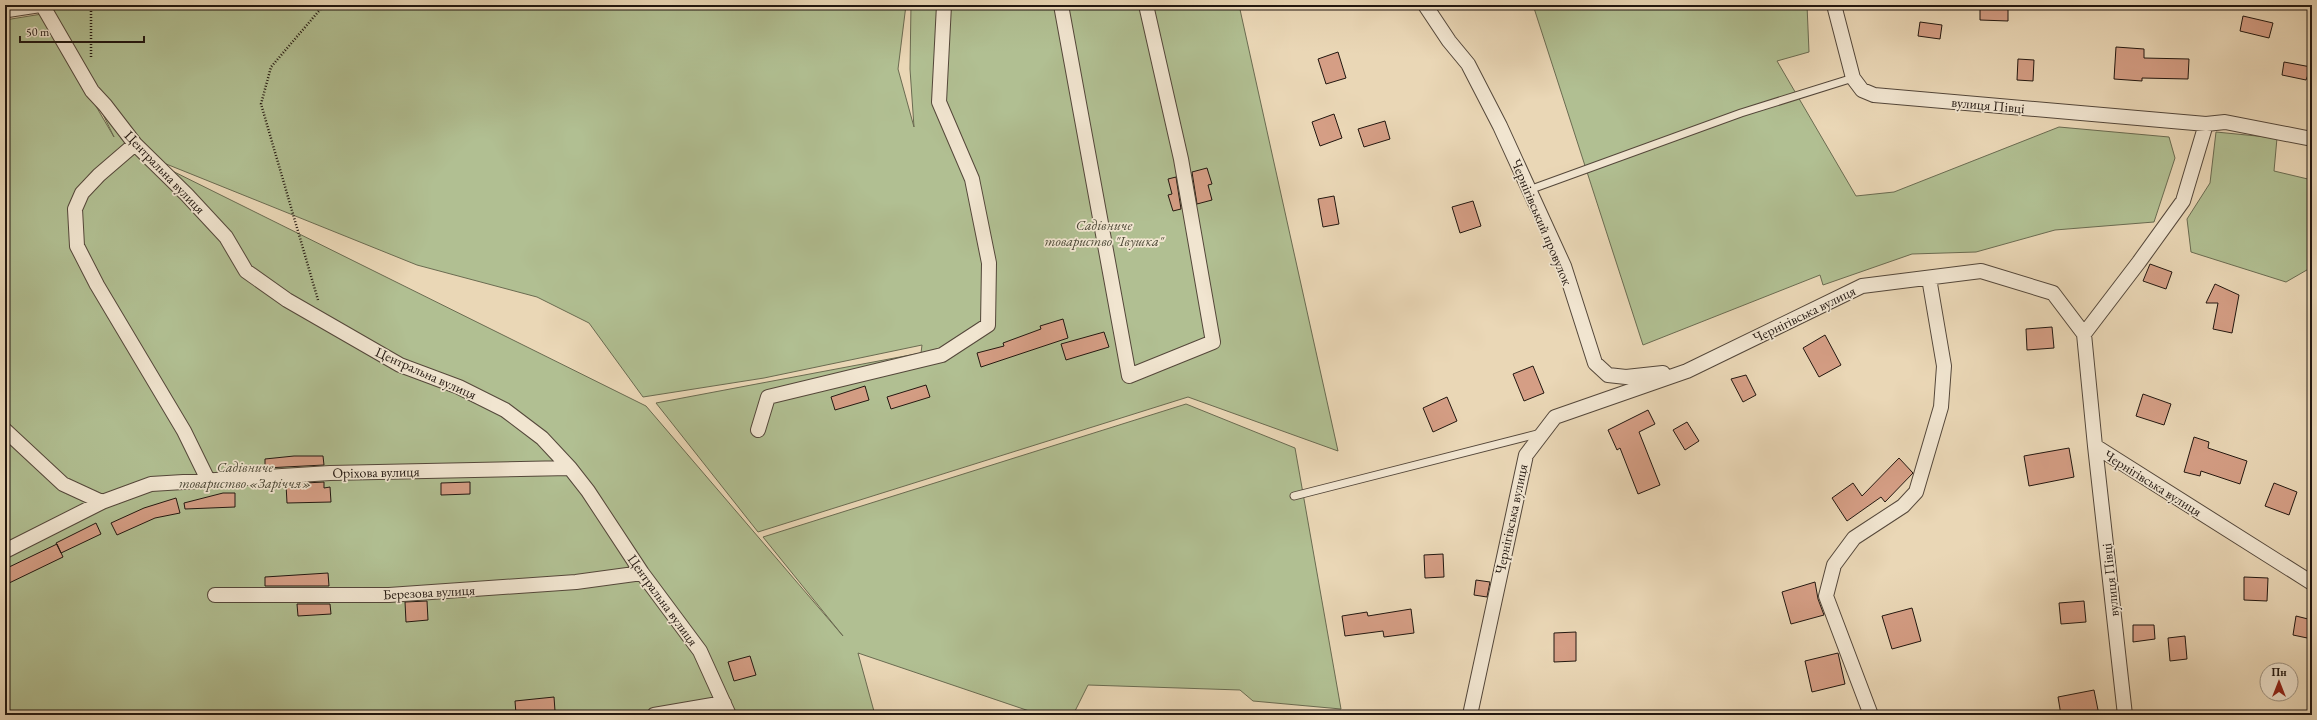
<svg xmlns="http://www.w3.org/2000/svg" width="2317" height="720" font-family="'EB Garamond',serif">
  <rect width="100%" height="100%" fill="#ead7b6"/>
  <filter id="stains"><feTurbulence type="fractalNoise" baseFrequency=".005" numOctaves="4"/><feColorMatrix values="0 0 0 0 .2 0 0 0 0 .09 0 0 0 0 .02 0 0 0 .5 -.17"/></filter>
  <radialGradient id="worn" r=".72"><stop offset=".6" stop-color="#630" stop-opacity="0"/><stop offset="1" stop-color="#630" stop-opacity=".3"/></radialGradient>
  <!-- green -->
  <path fill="#b1bf92" stroke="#6a6b51" d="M50,5H906L898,69L914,127L910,69L911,5H1239L1338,451L1188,397L758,532L656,403L921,353L922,345L764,378L643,397L589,323L537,297L417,265L124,147L646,406L843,636L763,537L1186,404L1295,448L1341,709L1253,701L1240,690L1088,685L1073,715H1041L858,653L875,715H5V20L42,14L114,137Z
    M1533,5H1807L1809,52L1777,61L1856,196L1894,192L2059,127L2169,137L2175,158L2154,222L2055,230L1976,252L1912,254L1823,285L1820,275L1643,345Z
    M2216,132L2277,138L2274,171L2312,180V267L2286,282L2191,252L2187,219L2210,183Z"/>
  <!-- building -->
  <path fill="#d59e85" stroke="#221710" d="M1980,5H2008V21L1980,20Z
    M2243,16L2273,23L2269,38L2240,31Z
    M1920,22L1942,25L1940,39L1918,36Z
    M2116,47L2144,49V58L2189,59L2188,79L2142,78V81L2114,79Z
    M1338,52L1346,78L1326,84L1318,59Z
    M2018,59L2034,60L2033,81L2017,80Z
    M2284,62L2311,67L2306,80L2282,75Z
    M1334,114L1342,138L1320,146L1312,122Z
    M1385,121L1390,139L1364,147L1358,129Z
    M1207,168L1212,184L1208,185L1212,200L1197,204L1192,172Z
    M1176,177L1181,209L1173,211L1168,195L1172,194L1168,179Z
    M1334,196L1339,224L1323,227L1318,199Z
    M1473,201L1481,226L1460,233L1452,207Z
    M2150,264L2172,272L2166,289L2143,281Z
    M2215,284L2239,295L2232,333L2213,329L2218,303H2206Z
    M1063,319L1068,338L981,367L977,353L1004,346L1003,343L1041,329L1040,326Z
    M2052,327L2054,348L2027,350L2026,329Z
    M1104,332L1109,347L1066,360L1061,344Z
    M1825,335L1841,365L1819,377L1803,348Z
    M1533,366L1544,393L1524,401L1513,374Z
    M1746,375L1756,395L1743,402L1731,379Z
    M926,385L930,397L891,409L887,397Z
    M865,386L869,400L835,410L831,397Z
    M2143,394L2171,404L2164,425L2136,416Z
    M1447,397L1457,421L1433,432L1423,408Z
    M1648,410L1655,424L1639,432L1660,485L1638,494L1620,448L1617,450L1608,430Z
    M1687,422L1699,441L1685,450L1673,430Z
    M2194,437L2209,442L2208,448L2247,461L2240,484L2201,471L2200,476L2184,472Z
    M2069,448L2074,477L2029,486L2024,456Z
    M294,456H323L324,465L265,468V459Z
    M1899,458L1913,473L1885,502L1881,497L1847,521L1832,498L1853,483L1862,496Z
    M324,482V488L330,487L331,502L287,503L286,484Z
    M470,482V494L441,495V483Z
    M2274,483L2297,492L2289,515L2265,506Z
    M223,493H235V507L185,509L184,503Z
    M176,498L180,513L155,518L117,535L111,523L144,508Z
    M96,523L101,534L61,553L56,543Z
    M57,544L63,557L5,585V569Z
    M1443,554L1444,577L1425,578L1424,555Z
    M328,573L329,586H265V577Z
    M2244,577L2268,578L2267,601L2244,600Z
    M1476,580L1490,582L1487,597L1474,595Z
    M1815,582L1818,599L1824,615L1791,624L1782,592Z
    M427,601L428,620L406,622L405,602Z
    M2084,601L2086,622L2061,624L2059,603Z
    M297,604H330L331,614L298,616Z
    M1912,608L1921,641L1892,649L1882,616Z
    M1411,609L1414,633L1384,637L1383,631L1345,636L1342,616L1367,612L1368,616Z
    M2296,616L2312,620V639L2293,635Z
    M2133,625H2154L2155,639L2133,642Z
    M1576,632V661L1554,662V633Z
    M2185,636L2187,659L2170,661L2168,638Z
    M1838,653L1845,684L1812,692L1805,661Z
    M750,656L756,675L734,681L728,662Z
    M2094,690L2099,715H2061L2058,697Z
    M554,697L555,711L516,714L515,701Z"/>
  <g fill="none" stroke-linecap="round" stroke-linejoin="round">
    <defs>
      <path id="service" d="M5,14L44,8
        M1529,190L1741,113L1853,78
        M1294,496L1541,433"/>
      <path id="minor" d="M1061,5L1129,376L1213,342L1181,159L1146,5
        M1425,5L1449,41L1468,64L1500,126L1564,266L1595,363L1608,375L1626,377L1663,373
        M1834,5L1853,78L1862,90L1874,95L2206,124L2225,122L2312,139
        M44,8L92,91L105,105L135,144L187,195L226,237L246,271L287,300L400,365L459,387L505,410L542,438L570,468L588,491L642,573L700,651L729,715
        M135,144L99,175L82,193L75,209L77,246L97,285L184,431L208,480
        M2084,334L2139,262L2183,201L2206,124
        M5,430L63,484L102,502
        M758,430L768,397L942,355L988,325L989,263L972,179L939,102L944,5
        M2095,446L2125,715
        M5,551L102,502L151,484L330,473L570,468
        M215,595H389L576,582L642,573
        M654,715L724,703
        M1470,715L1526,455L1555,417L1687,371L1862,286L1981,271L2053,293L2084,334L2095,446L2312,583
        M1871,715L1826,596L1834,565L1854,538L1903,506L1916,492L1941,407L1944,366L1929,278"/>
    </defs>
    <!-- service casing -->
    <use href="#service" stroke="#54473a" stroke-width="9"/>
    <!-- minor casing -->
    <use href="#minor" stroke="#54473a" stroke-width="16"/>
    <!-- path -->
    <path stroke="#221710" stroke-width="2.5" stroke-dasharray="1 2" stroke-linecap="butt" d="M91,5V59
      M318,300L261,104L271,67L324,5"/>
    <!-- service -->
    <use href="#service" stroke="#f1e5d0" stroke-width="7"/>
    <!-- minor -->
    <use href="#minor" stroke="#f1e5d0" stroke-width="14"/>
  </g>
  <g text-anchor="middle" stroke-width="3.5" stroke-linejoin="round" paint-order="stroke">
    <!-- street labels -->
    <g font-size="14" fill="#221710" stroke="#f1e5d0">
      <text transform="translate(1988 105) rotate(5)" y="5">вулиця Півці</text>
      <text transform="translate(165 172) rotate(46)" y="5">Центральна вулиця</text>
      <text transform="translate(1542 222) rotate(67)" y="5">Чернігівський провулок</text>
      <text transform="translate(1804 314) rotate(-26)" y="5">Чернігівська вулиця</text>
      <text transform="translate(426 373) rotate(24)" y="5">Центральна вулиця</text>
      <text transform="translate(376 472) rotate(-1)" y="5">Оріхова вулиця</text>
      <text transform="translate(2153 483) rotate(32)" y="5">Чернігівська вулиця</text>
      <text transform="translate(1511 519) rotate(-78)" y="5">Чернігівська вулиця</text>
      <text transform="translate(2110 580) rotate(-96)" y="5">вулиця Півці</text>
      <text transform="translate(429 592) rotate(-3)" y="5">Березова вулиця</text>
      <text transform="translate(663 600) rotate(54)" y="5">Центральна вулиця</text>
    </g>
    <!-- park labels -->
    <g font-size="14" font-style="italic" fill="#4d4937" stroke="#f1e5d0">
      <text x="1104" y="230">Садівниче<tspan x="1104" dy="16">товариство "Івушка"</tspan></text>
      <text x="245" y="472">Садівниче<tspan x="245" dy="16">товариство «Заріччя»</tspan></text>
    </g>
  </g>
  <!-- margin -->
  <rect width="2317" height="720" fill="none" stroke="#ead7b6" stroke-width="20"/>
  <rect x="6" y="6" width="2305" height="708" fill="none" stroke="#221710" stroke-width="2"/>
  <rect x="10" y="10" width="2297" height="700" fill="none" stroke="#221710"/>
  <!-- north arrow -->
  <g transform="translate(2279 682)"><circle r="19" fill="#f1e5d0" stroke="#9e9383"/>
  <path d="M0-3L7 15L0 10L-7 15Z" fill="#8f2418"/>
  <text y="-6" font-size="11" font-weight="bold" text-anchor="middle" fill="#221710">Пн</text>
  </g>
  <!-- scale -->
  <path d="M20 36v6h124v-6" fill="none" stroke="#221710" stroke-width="2"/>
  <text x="26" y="36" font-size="12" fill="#221710" stroke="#f1e5d0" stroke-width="3" paint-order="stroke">50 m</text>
  <rect width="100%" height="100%" filter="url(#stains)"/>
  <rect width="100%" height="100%" fill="url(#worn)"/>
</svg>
